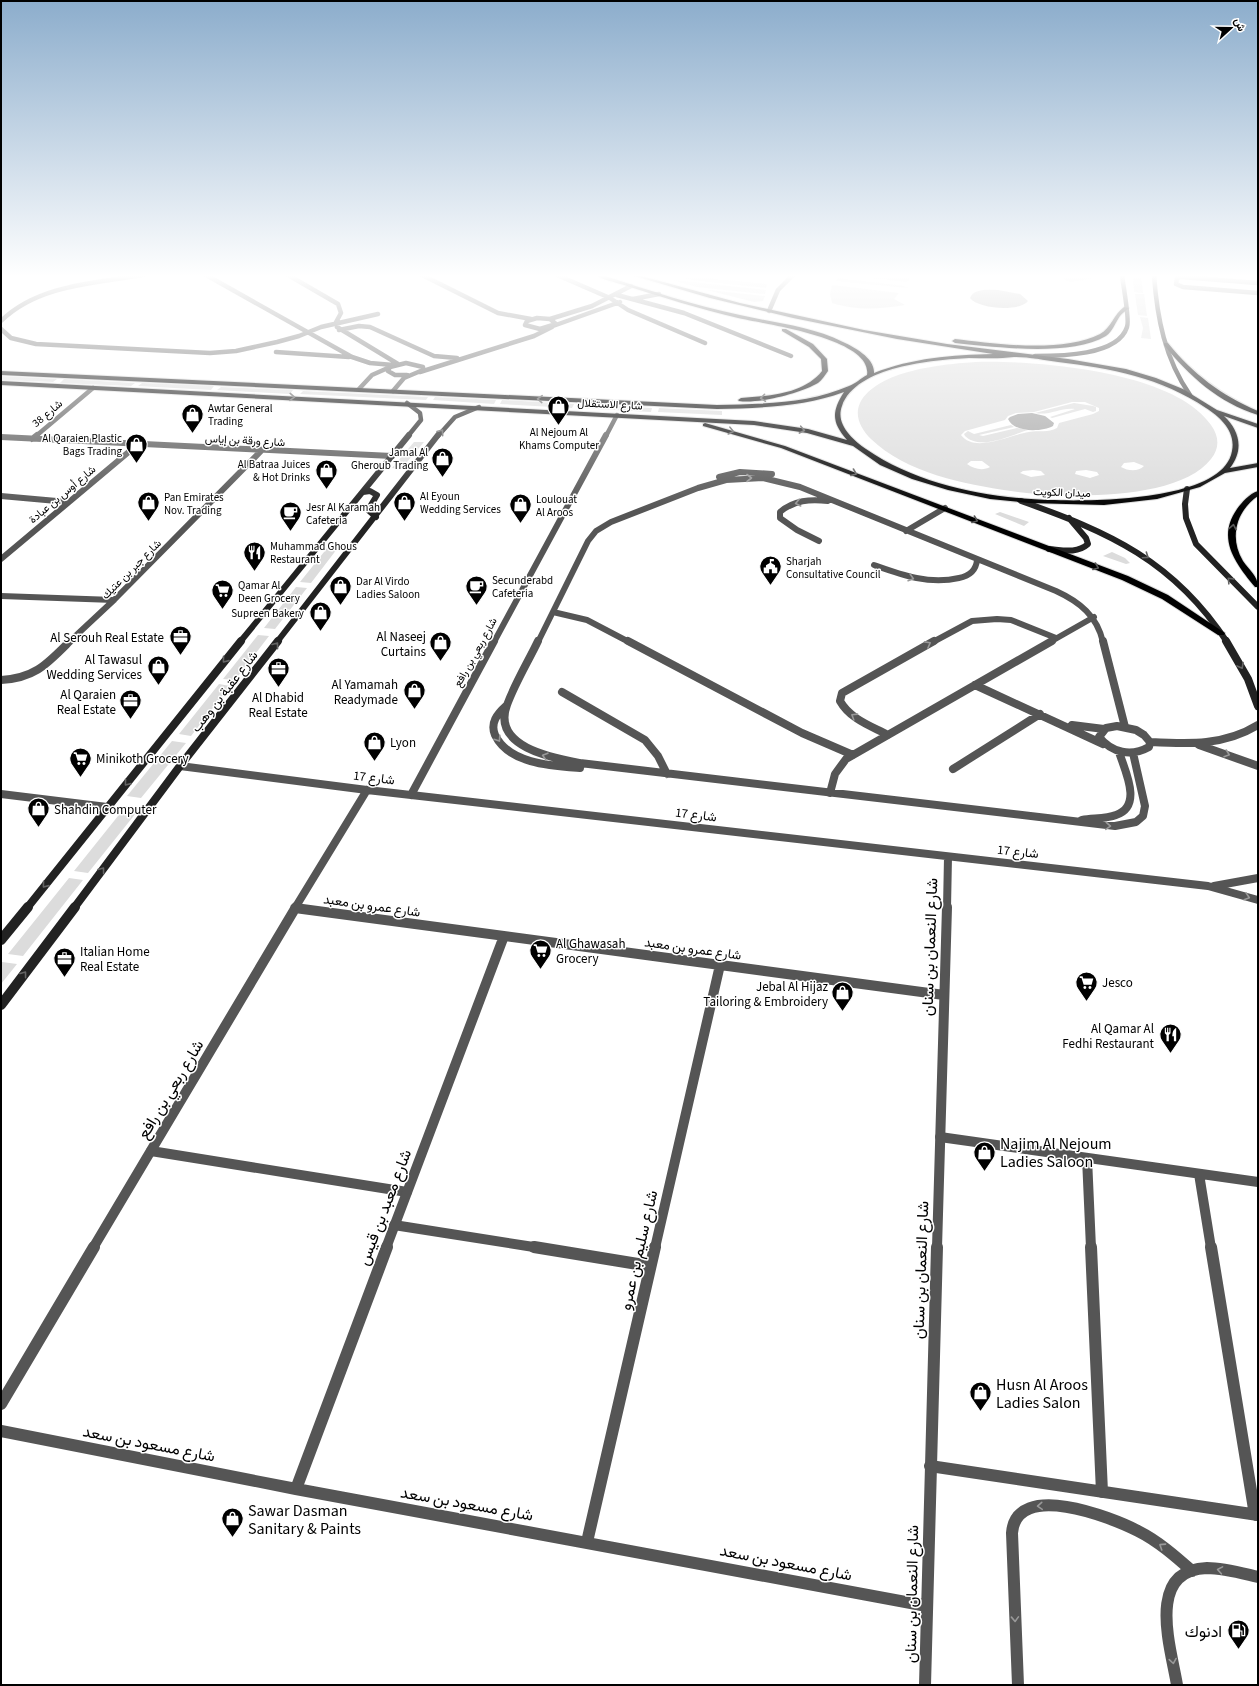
<svg xmlns="http://www.w3.org/2000/svg" width="1259" height="1686" font-family="'Source Sans 3',Vazirmatn,sans-serif">
  <rect width="100%" height="100%" fill="#fff"/>
  <!-- green -->
  <path fill="#dcdcdc" fill-rule="evenodd" d="M676,275L767,284L766,288L691,280Z
    M843,275H922L912,276L907,282Z
    M1048,275H1091V279L1070,282L1057,276Z
    M1133,275H1141L1143,293L1134,292Z
    M838,278L904,286L908,288L836,281Z
    M673,280L766,290L765,294L696,287Z
    M832,285L899,293L894,299L905,305C878,309 859,311 832,303L830,294Z
    M707,290H708L765,296L763,301L754,302Z
    M1135,294H1144L1147,316L1138,315Z
    M1140,317L1148,318L1151,339L1141,338L1143,328Z
    M976,362C1036,360 1175,371 1211,425C1219,436 1220,448 1211,459C1178,502 1060,498 1011,491C964,484 906,473 871,439C861,429 854,416 860,403C877,370 944,364 976,362ZM1072,402H1085L1099,408V411L1093,414L1059,423L1057,428C1048,433 1039,430 1029,432C1012,434 975,454 961,435L965,431L1005,420L1008,416L1016,413L1034,412ZM971,461H982L990,467C983,471 974,469 967,464ZM1134,462L1144,466C1138,472 1128,471 1121,467L1124,463ZM1033,470L1041,471L1045,475L1031,477L1020,473L1023,471ZM1086,470L1097,472L1099,475L1090,478L1075,474L1076,471Z
    M1,376L57,379L53,382L1,380Z
    M64,379L135,383L131,386L60,383Z
    M142,383L214,386L211,390L138,386Z
    M221,387L293,390L290,394L217,390Z
    M303,391L428,397L426,400L300,394Z
    M435,397L496,400L494,404L433,400Z
    M502,400L574,404L572,408L500,404Z
    M1074,403L1093,406L1096,407V411L1093,412L1085,409L1052,418L1050,417L1075,409C1061,407 1050,416 1035,413Z
    M581,404L652,408L651,412L579,408Z
    M659,408L722,411V415L658,412Z
    M1011,425L1014,427L979,435L983,436L1017,428L1028,430C1011,435 980,451 965,436L964,434L968,431L974,434Z
    M414,442H424L401,469L392,468Z
    M1000,512L1029,522L1024,526L995,514Z
    M328,547H334L337,549L311,583L300,582Z
    M1112,552L1125,558L1130,563L1126,564L1103,556Z
    M296,587L307,588L275,629L264,628Z
    M258,635L269,636L235,680L223,679Z
    M219,684L230,686L191,736L179,734Z
    M172,741L186,743L141,798L127,796Z
    M126,806L140,808L88,873L74,871Z
    M69,878L83,880L23,956L8,954Z
    M2,962L17,964L1,984V963Z"/>
  <!-- water -->
  <path fill="#a3a3a3" d="M998,290L1020,294L1028,301C1020,312 978,309 970,298C974,288 989,290 998,290Z
    M1032,413L1045,416L1054,423L1053,426C1042,432 1014,433 1008,419L1010,417L1018,414Z"/>
  <g fill="none" stroke-linecap="round" stroke-linejoin="round">
    <defs>
      <path id="primary" d="M596,275H602C648,290 693,305 740,315C774,323 811,326 843,342C854,347 875,358 874,373C912,358 952,355 993,354L897,339L793,318L710,298L631,275H638L740,303L864,330L947,344L1068,359L1126,369L1156,378L1183,389L1217,410L1258,424V428L1224,416C1240,431 1244,450 1230,468L1258,463V467L1225,473L1200,487L1157,499L1104,505L1029,503L990,499L948,490L912,479L880,465L853,446L807,433L754,425L1,385V381L754,421L808,429L847,440C831,422 832,411 844,392C803,407 760,408 717,409L1,375V371L717,405C761,404 808,404 849,386C855,384 861,378 867,375C873,338 763,324 738,318C700,309 661,297 624,285C615,282 602,280 596,275ZM1014,357C1028,357 1044,360 1058,362C1110,368 1162,378 1206,408C1220,417 1236,431 1232,451C1223,505 1072,502 1031,499C974,495 914,482 866,449C853,440 835,424 842,406C856,366 933,360 969,358C984,358 999,359 1014,357Z
        M1124,307L1129,308C1126,311 1122,313 1120,316C1115,323 1113,331 1106,336C1070,357 996,347 955,343L952,341L955,339C996,344 1063,353 1100,334C1111,328 1114,314 1124,307Z
        M782,329H786L813,344L827,359L828,371C825,375 822,380 818,383C801,393 759,404 739,401L738,400L741,398C769,396 804,394 822,371L821,359L809,347L782,331Z
        M1164,343H1168C1193,374 1221,395 1258,411V415C1219,403 1189,376 1164,345Z
        M705,423L785,446L1128,576L1168,595L1225,633L1224,635H1218L1162,599L1122,580L781,448L703,426V424Z
        M1258,491V496C1236,511 1229,538 1243,561C1249,570 1258,576 1258,587H1255C1236,564 1216,539 1237,509C1242,502 1249,494 1258,491Z"/>
    </defs>
    <!-- primary casing -->
    <use href="#primary" stroke="#dbdbdb" stroke-width="2"/>
    <!-- lane-far4 -->
    <path stroke="#555" stroke-width="4.5" d="M206,275L352,357L370,363L393,365
      M288,275L338,304L341,313L335,324
      M422,275L498,313L531,319
      M557,275L610,298L628,310L705,343
      M1258,283L1181,277L1177,278L1176,284L1183,287L1258,293
      M617,295L684,313L791,356
      M633,299L659,294
      M769,311L778,290L793,275
      M537,318L550,319L556,324L540,329L525,325L527,321Z
      M550,319L592,306L631,286
      M1,321C37,285 95,283 143,275
      M553,326L620,302
      M337,327L398,364
      M1,329L11,338L36,344L210,353L236,351L277,342L299,336L321,327L378,314
      M339,330L359,326L370,327L434,356L457,358
      M276,352L349,357
      M420,372L534,336L552,327
      M359,389L372,375L390,367
      M393,391L404,378L423,370V367L406,363L390,367L388,371L395,375H407"/>
    <!-- lane-far3 -->
    <path stroke="#555" stroke-width="6" d="M719,477L740,472L772,474
      M906,531L945,508
      M819,541L797,530L780,518V512C794,500 810,499 828,501
      M874,565C902,575 929,585 959,578C969,576 976,571 977,560
      M553,612L587,620L629,642
      M538,642L588,541L596,531L611,522L698,488L726,480L763,478L800,487L1056,591C1080,602 1097,616 1103,642
      M933,642L972,621L997,619L1011,620L1056,638
      M1050,642L1094,617"/>
    <!-- lane-far2 -->
    <path stroke="#555" stroke-width="8" d="M538,641C528,662 515,683 507,705C491,747 553,758 580,763L1115,826L1136,822L1143,816L1145,806L1133,753
      M628,641L802,733L853,755
      M1103,641L1125,727
      M975,685L1103,744
      M562,692L645,740L658,756L667,774
      M506,706C497,714 490,723 495,735C509,764 552,766 580,768
      M1072,725L1104,729
      M1117,726L1136,730L1144,735L1150,742L1149,747C1131,757 1112,753 1099,737L1106,728Z
      M888,735C871,726 850,719 840,701L842,693L934,641
      M1150,742C1189,744 1224,746 1258,725
      M1199,745L1258,766
      M953,769L1040,714
      M830,793L835,774L846,759L1052,641
      M1082,820C1093,818 1106,819 1116,815C1143,806 1125,771 1119,752"/>
    <!-- lane-far1 -->
    <path stroke="#555" stroke-width="10" d="M940,1137L1258,1182
      M151,1151L407,1192
      M1087,1158L1091,1248
      M1199,1174L1211,1248
      M394,1225L540,1248"/>
    <!-- lane -->
    <path stroke="#555" stroke-width="12" d="M534,1247L650,1266
      M1091,1247L1102,1492
      M1211,1247L1255,1515
      M930,1466L1258,1515
      M1018,1685L1012,1533C1016,1480 1111,1517 1138,1531C1158,1541 1175,1556 1192,1571
      M1177,1685C1171,1648 1145,1570 1207,1568C1224,1568 1241,1573 1258,1577"/>
    <!-- street-far4 -->
    <path stroke="#555" stroke-width="4.5" d="M36,436L93,388
      M606,436L617,415"/>
    <!-- street-far3 -->
    <path stroke="#555" stroke-width="6" d="M1,437L392,456
      M32,439L37,435
      M1,496L68,502
      M1,559L137,445
      M1,596L114,600
      M69,642L114,600L262,450
      M494,642L606,435"/>
    <!-- street-far2 -->
    <path stroke="#555" stroke-width="8" d="M1,680C35,678 47,664 70,641
      M180,766L367,790L1208,886L1258,900
      M1,794L107,807
      M411,795L494,641
      M1214,886L1258,878
      M295,908L367,790
      M947,908L948,857"/>
    <!-- street-far1 -->
    <path stroke="#555" stroke-width="10" d="M295,908L944,995
      M93,1248L296,907
      M386,1248L504,936
      M655,1248L720,965
      M937,1248L947,907"/>
    <!-- street -->
    <path stroke="#555" stroke-width="12" d="M1,1404L94,1247
      M1,1431L296,1489L927,1606
      M296,1489L387,1247
      M587,1542L655,1247
      M925,1685L937,1247"/>
    <!-- secondary-far3 -->
    <path stroke="#222" stroke-width="4.5" d="M1154,275C1157,318 1165,359 1190,395
      M1035,356C1059,356 1118,356 1127,327C1130,320 1123,285 1122,275
      M407,403L420,413L421,420L408,436
      M438,436L455,417L479,407"/>
    <!-- secondary-far2 -->
    <path stroke="#222" stroke-width="6" d="M1187,489L1185,504L1186,518L1196,544L1258,607
      M363,492L370,491L377,495L368,510L376,517
      M1021,501C1109,532 1174,561 1227,642
      M1049,549C1062,550 1077,554 1088,544L1086,538L1069,518
      M240,642L409,435
      M277,642L438,435"/>
    <!-- secondary-far1 -->
    <path stroke="#222" stroke-width="8" d="M1226,641L1248,679L1258,706
      M27,908L241,641
      M74,908L180,766L278,641"/>
    <!-- secondary -->
    <path stroke="#222" stroke-width="10" d="M1,940L28,907
      M1,1005L75,907"/>
    <!-- primary -->
    <use href="#primary" fill="#000" fill-rule="evenodd"/>
  </g>
  <!-- one-way arrows -->
  <defs><path id="oneway-chevron" d="M-2-3.5L2.5 0L-2 3.5" fill="none" stroke-width="1.6" stroke-linecap="round" stroke-linejoin="round"/></defs>
  <g stroke="#595959">
    <use href="#oneway-chevron" transform="translate(292 397) rotate(3)"/>
    <use href="#oneway-chevron" transform="translate(763 398) rotate(173)"/>
    <use href="#oneway-chevron" transform="translate(540 399) rotate(-177)"/>
    <use href="#oneway-chevron" transform="translate(802 430) rotate(11)"/>
    <use href="#oneway-chevron" transform="translate(731 431) rotate(14)"/>
    <use href="#oneway-chevron" transform="translate(854 473) rotate(21)"/>
    <use href="#oneway-chevron" transform="translate(975 520) rotate(21)"/>
    <use href="#oneway-chevron" transform="translate(1233 527) rotate(-79)"/>
    <use href="#oneway-chevron" transform="translate(1096 567) rotate(21)"/>
  </g>
  <g stroke="#646464">
    <use href="#oneway-chevron" transform="translate(441 432) rotate(-54)"/>
    <use href="#oneway-chevron" transform="translate(1146 556) rotate(34)"/>
    <use href="#oneway-chevron" transform="translate(1230 580) rotate(-134)"/>
    <use href="#oneway-chevron" transform="translate(276 645) rotate(-52)"/>
    <use href="#oneway-chevron" transform="translate(225 660) rotate(129)"/>
    <use href="#oneway-chevron" transform="translate(1241 666) rotate(61)"/>
    <use href="#oneway-chevron" transform="translate(127 783) rotate(129)"/>
    <use href="#oneway-chevron" transform="translate(102 870) rotate(-53)"/>
    <use href="#oneway-chevron" transform="translate(45 885) rotate(129)"/>
    <use href="#oneway-chevron" transform="translate(24 974) rotate(-53)"/>
  </g>
  <g stroke="#999">
    <use href="#oneway-chevron" transform="translate(749 478)"/>
    <use href="#oneway-chevron" transform="translate(798 503) rotate(167)"/>
    <use href="#oneway-chevron" transform="translate(911 578) rotate(17)"/>
    <use href="#oneway-chevron" transform="translate(928 644) rotate(-29)"/>
    <use href="#oneway-chevron" transform="translate(854 716) rotate(-148)"/>
    <use href="#oneway-chevron" transform="translate(498 739) rotate(57)"/>
    <use href="#oneway-chevron" transform="translate(1227 754) rotate(19)"/>
    <use href="#oneway-chevron" transform="translate(545 756) rotate(-164)"/>
    <use href="#oneway-chevron" transform="translate(1108 826) rotate(4)"/>
    <use href="#oneway-chevron" transform="translate(1247 897) rotate(18)"/>
    <use href="#oneway-chevron" transform="translate(1040 1506) rotate(176)"/>
    <use href="#oneway-chevron" transform="translate(1162 1546) rotate(-147)"/>
    <use href="#oneway-chevron" transform="translate(1220 1570) rotate(-170)"/>
    <use href="#oneway-chevron" transform="translate(1015 1619) rotate(88)"/>
    <use href="#oneway-chevron" transform="translate(1173 1661) rotate(81)"/>
  </g>
  <!-- sky -->
  <linearGradient id="sky" x2="0" y2="1"><stop stop-color="#8cadcc"/><stop offset="0.54" stop-color="#fff"/><stop offset="1" stop-color="#fff" stop-opacity="0"/></linearGradient>
  <rect width="1259" height="511" fill="url(#sky)"/>
  <!-- icons -->
  <defs>
    <symbol id="shop-pin" viewBox="-11 -11 22 30"><path d="M0 17L-7.5 6A9.5 9.5 0 1 1 7.5 6Z" fill="#000" stroke="#fff"/><path d="M-5-2.5h2.3a2.7 3.5 0 0 1 5.4 0H5L5.5 6h-11ZM-1.5-2.5h3a1.5 2.3 0 0 0-3 0Z" fill="#fff"/></symbol>
    <symbol id="cafe-pin" viewBox="-11 -11 22 30"><path d="M0 17L-7.5 6A9.5 9.5 0 1 1 7.5 6Z" fill="#000" stroke="#fff"/><path d="M-5.5-4.5H6V0H3Q3 3.5 0 3.5H-2.5Q-5.5 3.5-5.5 0ZM3-3.2v2h1.7v-2ZM-6 4.5H4V6H-6Z" fill="#fff"/></symbol>
    <symbol id="restaurant-pin" viewBox="-11 -11 22 30"><path d="M0 17L-7.5 6A9.5 9.5 0 1 1 7.5 6Z" fill="#000" stroke="#fff"/><path d="M-5-6h1v4h1v-4h1v4h1v-4h1v5L-1.5 .5V6h-2V.5L-5-1ZM5-6V6H3V1.5H1.5Q1.5-4 5-6Z" fill="#fff"/></symbol>
    <symbol id="civic-pin" viewBox="-11 -11 22 30"><path d="M0 17L-7.5 6A9.5 9.5 0 1 1 7.5 6Z" fill="#000" stroke="#fff"/><path d="M-.6-6.5H3V-4.5H.6V-3L4-1V1h2V6H-6V1h2V-1L-.6-3ZM-1.2 2.5V6h2.4V2.5Z" fill="#fff"/></symbol>
    <symbol id="supermarket-pin" viewBox="-11 -11 22 30"><path d="M0 17L-7.5 6A9.5 9.5 0 1 1 7.5 6Z" fill="#000" stroke="#fff"/><path d="M-6-5.5h2.5l.6 2H6L4.5 2H-2.5L-4.4-4H-6ZM-1.5 3.2a1.3 1.3 0 1 0 .1 0ZM3 3.2a1.3 1.3 0 1 0 .1 0Z" fill="#fff"/></symbol>
    <symbol id="office-pin" viewBox="-11 -11 22 30"><path d="M0 17L-7.5 6A9.5 9.5 0 1 1 7.5 6Z" fill="#000" stroke="#fff"/><path d="M-6-3h4V-5.5h4V-3h4V5H-6ZM-1-4.5V-3h2v-1.5ZM-6 0V1H6V0Z" fill="#fff"/></symbol>
    <symbol id="fuel-pin" viewBox="-11 -11 22 30"><path d="M0 17L-7.5 6A9.5 9.5 0 1 1 7.5 6Z" fill="#000" stroke="#fff"/><path d="M-5.5-6h7V0h2V4h1.3V-2.5L3-4.5l.8-.8L6-3V5H2.5V1h-1V6h-7ZM-4.2-4.7v3.2H.2V-4.7Z" fill="#fff"/></symbol>
  </defs>
  <g fill-rule="evenodd">
    <use href="#shop-pin" x="546" y="394" width="25" height="34"/>
    <use href="#shop-pin" x="180" y="402" width="25" height="34"/>
    <use href="#shop-pin" x="124" y="432" width="25" height="34"/>
    <use href="#shop-pin" x="430" y="446" width="25" height="34"/>
    <use href="#shop-pin" x="314" y="458" width="25" height="34"/>
    <use href="#shop-pin" x="392" y="490" width="25" height="34"/>
    <use href="#shop-pin" x="136" y="490" width="25" height="34"/>
    <use href="#shop-pin" x="508" y="492" width="25" height="34"/>
    <use href="#cafe-pin" x="278" y="500" width="25" height="34"/>
    <use href="#restaurant-pin" x="242" y="540" width="25" height="34"/>
    <use href="#civic-pin" x="758" y="554" width="25" height="34"/>
    <use href="#cafe-pin" x="464" y="574" width="25" height="34"/>
    <use href="#shop-pin" x="328" y="574" width="25" height="34"/>
    <use href="#supermarket-pin" x="210" y="578" width="25" height="34"/>
    <use href="#shop-pin" x="308" y="600" width="25" height="34"/>
    <use href="#office-pin" x="168" y="624" width="25" height="34"/>
    <use href="#shop-pin" x="428" y="630" width="25" height="34"/>
    <use href="#shop-pin" x="146" y="654" width="25" height="34"/>
    <use href="#office-pin" x="266" y="656" width="25" height="34"/>
    <use href="#shop-pin" x="402" y="678" width="25" height="34"/>
    <use href="#office-pin" x="118" y="688" width="25" height="34"/>
    <use href="#shop-pin" x="362" y="730" width="25" height="34"/>
    <use href="#supermarket-pin" x="68" y="746" width="25" height="34"/>
    <use href="#shop-pin" x="26" y="796" width="25" height="34"/>
    <use href="#supermarket-pin" x="528" y="938" width="25" height="34"/>
    <use href="#office-pin" x="52" y="946" width="25" height="34"/>
    <use href="#supermarket-pin" x="1074" y="970" width="25" height="34"/>
    <use href="#shop-pin" x="830" y="980" width="25" height="34"/>
    <use href="#restaurant-pin" x="1158" y="1022" width="25" height="34"/>
    <use href="#shop-pin" x="972" y="1140" width="25" height="34"/>
    <use href="#shop-pin" x="968" y="1380" width="25" height="34"/>
    <use href="#shop-pin" x="220" y="1506" width="25" height="34"/>
    <use href="#fuel-pin" x="1226" y="1618" width="25" height="34"/>
  </g>
  <g text-anchor="middle" stroke-width="3" stroke-linejoin="round" paint-order="stroke">
    <!-- far-street labels -->
    <g font-size="11" fill="#000" stroke="#fff">
      <text transform="translate(610 404) rotate(3)" y="4">شارع الاستقلال</text>
      <text transform="translate(47 413) rotate(-40)" y="4">شارع 38</text>
      <text transform="translate(245 440) rotate(3)" y="4">شارع ورقة بن إياس</text>
      <text transform="translate(1062 492) rotate(2)" y="4">ميدان الكويت</text>
      <text transform="translate(62 494) rotate(-40)" y="4">شارع أوس بن عبادة</text>
      <text transform="translate(131 569) rotate(-45)" y="4">شارع جبر بن عتيك</text>
      <text transform="translate(475 652) rotate(-61)" y="4">شارع ربعي بن رافع</text>
    </g>
    <!-- far-poi labels -->
    <g font-size="11" fill="#000" stroke="#fff" text-anchor="start">
      <text x="208" y="412">Awtar General<tspan x="208" dy="13">Trading</tspan></text>
      <text x="559" y="436" text-anchor="middle">Al Nejoum Al<tspan x="559" dy="13">Khams Computer</tspan></text>
      <text x="122" y="442" text-anchor="end">Al Qaraien Plastic<tspan x="122" dy="13">Bags Trading</tspan></text>
      <text x="428" y="456" text-anchor="end">Jamal Al<tspan x="428" dy="13">Gheroub Trading</tspan></text>
      <text x="310" y="468" text-anchor="end">Al Batraa Juices<tspan x="310" dy="13">&amp; Hot Drinks</tspan></text>
      <text x="420" y="500">Al Eyoun<tspan x="420" dy="13">Wedding Services</tspan></text>
      <text x="164" y="501">Pan Emirates<tspan x="164" dy="13">Nov. Trading</tspan></text>
      <text x="536" y="503">Loulouat<tspan x="536" dy="13">Al Aroos</tspan></text>
      <text x="306" y="511">Jesr Al Karamah<tspan x="306" dy="13">Cafeteria</tspan></text>
      <text x="270" y="550">Muhammad Ghous<tspan x="270" dy="13">Restaurant</tspan></text>
      <text x="786" y="565">Sharjah<tspan x="786" dy="13">Consultative Council</tspan></text>
      <text x="492" y="584">Secunderabd<tspan x="492" dy="13">Cafeteria</tspan></text>
      <text x="356" y="585">Dar Al Virdo<tspan x="356" dy="13">Ladies Saloon</tspan></text>
      <text x="238" y="589">Qamar Al<tspan x="238" dy="13">Deen Grocery</tspan></text>
      <text x="304" y="617" text-anchor="end">Supreen Bakery</text>
    </g>
    <!-- poi labels -->
    <g font-size="13" fill="#000" stroke="#fff" text-anchor="end">
      <text x="426" y="641">Al Naseej<tspan x="426" dy="15">Curtains</tspan></text>
      <text x="164" y="642">Al Serouh Real Estate</text>
      <text x="142" y="664">Al Tawasul<tspan x="142" dy="15">Wedding Services</tspan></text>
      <text x="398" y="689">Al Yamamah<tspan x="398" dy="15">Readymade</tspan></text>
      <text x="116" y="699">Al Qaraien<tspan x="116" dy="15">Real Estate</tspan></text>
      <text x="278" y="702" text-anchor="middle">Al Dhabid<tspan x="278" dy="15">Real Estate</tspan></text>
      <text x="390" y="747" text-anchor="start">Lyon</text>
      <text x="96" y="763" text-anchor="start">Minikoth Grocery</text>
      <text x="54" y="814" text-anchor="start">Shahdin Computer</text>
      <text x="556" y="948" text-anchor="start">Al Ghawasah<tspan x="556" dy="15">Grocery</tspan></text>
      <text x="80" y="956" text-anchor="start">Italian Home<tspan x="80" dy="15">Real Estate</tspan></text>
      <text x="1102" y="987" text-anchor="start">Jesco</text>
      <text x="828" y="991">Jebal Al Hijaz<tspan x="828" dy="15">Tailoring &amp; Embroidery</tspan></text>
      <text x="1154" y="1033">Al Qamar Al<tspan x="1154" dy="15">Fedhi Restaurant</tspan></text>
    </g>
    <!-- street labels -->
    <g font-size="13" fill="#000" stroke="#fff">
      <text transform="translate(224 691) rotate(-52)" y="5">شارع عقبة بن وهب</text>
      <text transform="translate(374 777) rotate(7)" y="5">شارع 17</text>
      <text transform="translate(696 814) rotate(7)" y="5">شارع 17</text>
      <text transform="translate(1018 851) rotate(6)" y="5">شارع 17</text>
      <text transform="translate(372 905) rotate(8)" y="5">شارع عمرو بن معبد</text>
      <text transform="translate(693 948) rotate(8)" y="5">شارع عمرو بن معبد</text>
    </g>
    <!-- near-street labels -->
    <g font-size="16" fill="#000" stroke="#fff">
      <text transform="translate(929 947) rotate(-88)" y="6">شارع النعمان بن سنان</text>
      <text transform="translate(170 1089) rotate(-59)" y="6">شارع ربعي بن رافع</text>
      <text transform="translate(384 1207) rotate(-69)" y="6">شارع معبد بن قيس</text>
      <text transform="translate(638 1250) rotate(-77)" y="6">شارع سليم بن عمرو</text>
      <text transform="translate(920 1270) rotate(-88)" y="6">شارع النعمان بن سنان</text>
      <text transform="translate(149 1443) rotate(11)" y="6">شارع مسعود بن سعد</text>
      <text transform="translate(467 1503) rotate(10)" y="6">شارع مسعود بن سعد</text>
      <text transform="translate(786 1562) rotate(11)" y="6">شارع مسعود بن سعد</text>
      <text transform="translate(911 1594) rotate(-89)" y="6">شارع النعمان بن سنان</text>
    </g>
    <!-- near-poi labels -->
    <g font-size="16" fill="#000" stroke="#fff" text-anchor="start">
      <text x="1000" y="1149">Najim Al Nejoum<tspan x="1000" dy="18">Ladies Saloon</tspan></text>
      <text x="996" y="1390">Husn Al Aroos<tspan x="996" dy="18">Ladies Salon</tspan></text>
      <text x="248" y="1516">Sawar Dasman<tspan x="248" dy="18">Sanitary &amp; Paints</tspan></text>
      <text x="1222" y="1637" text-anchor="end">ادنوك</text>
    </g>
  </g>
  <!-- border -->
  <rect width="1259" height="1686" fill="none" stroke="#000000" stroke-width="4"/>
  <!-- north arrow -->
  <g transform="translate(1231 28) rotate(69)" stroke="#ffffff" stroke-width="3" paint-order="stroke">
  <path d="M0-3L7 15L0 10L-7 15Z" fill="#000000"/>
  <text y="-6" font-size="11" font-weight="bold" text-anchor="middle" fill="#000000">ش</text>
  </g>
</svg>
